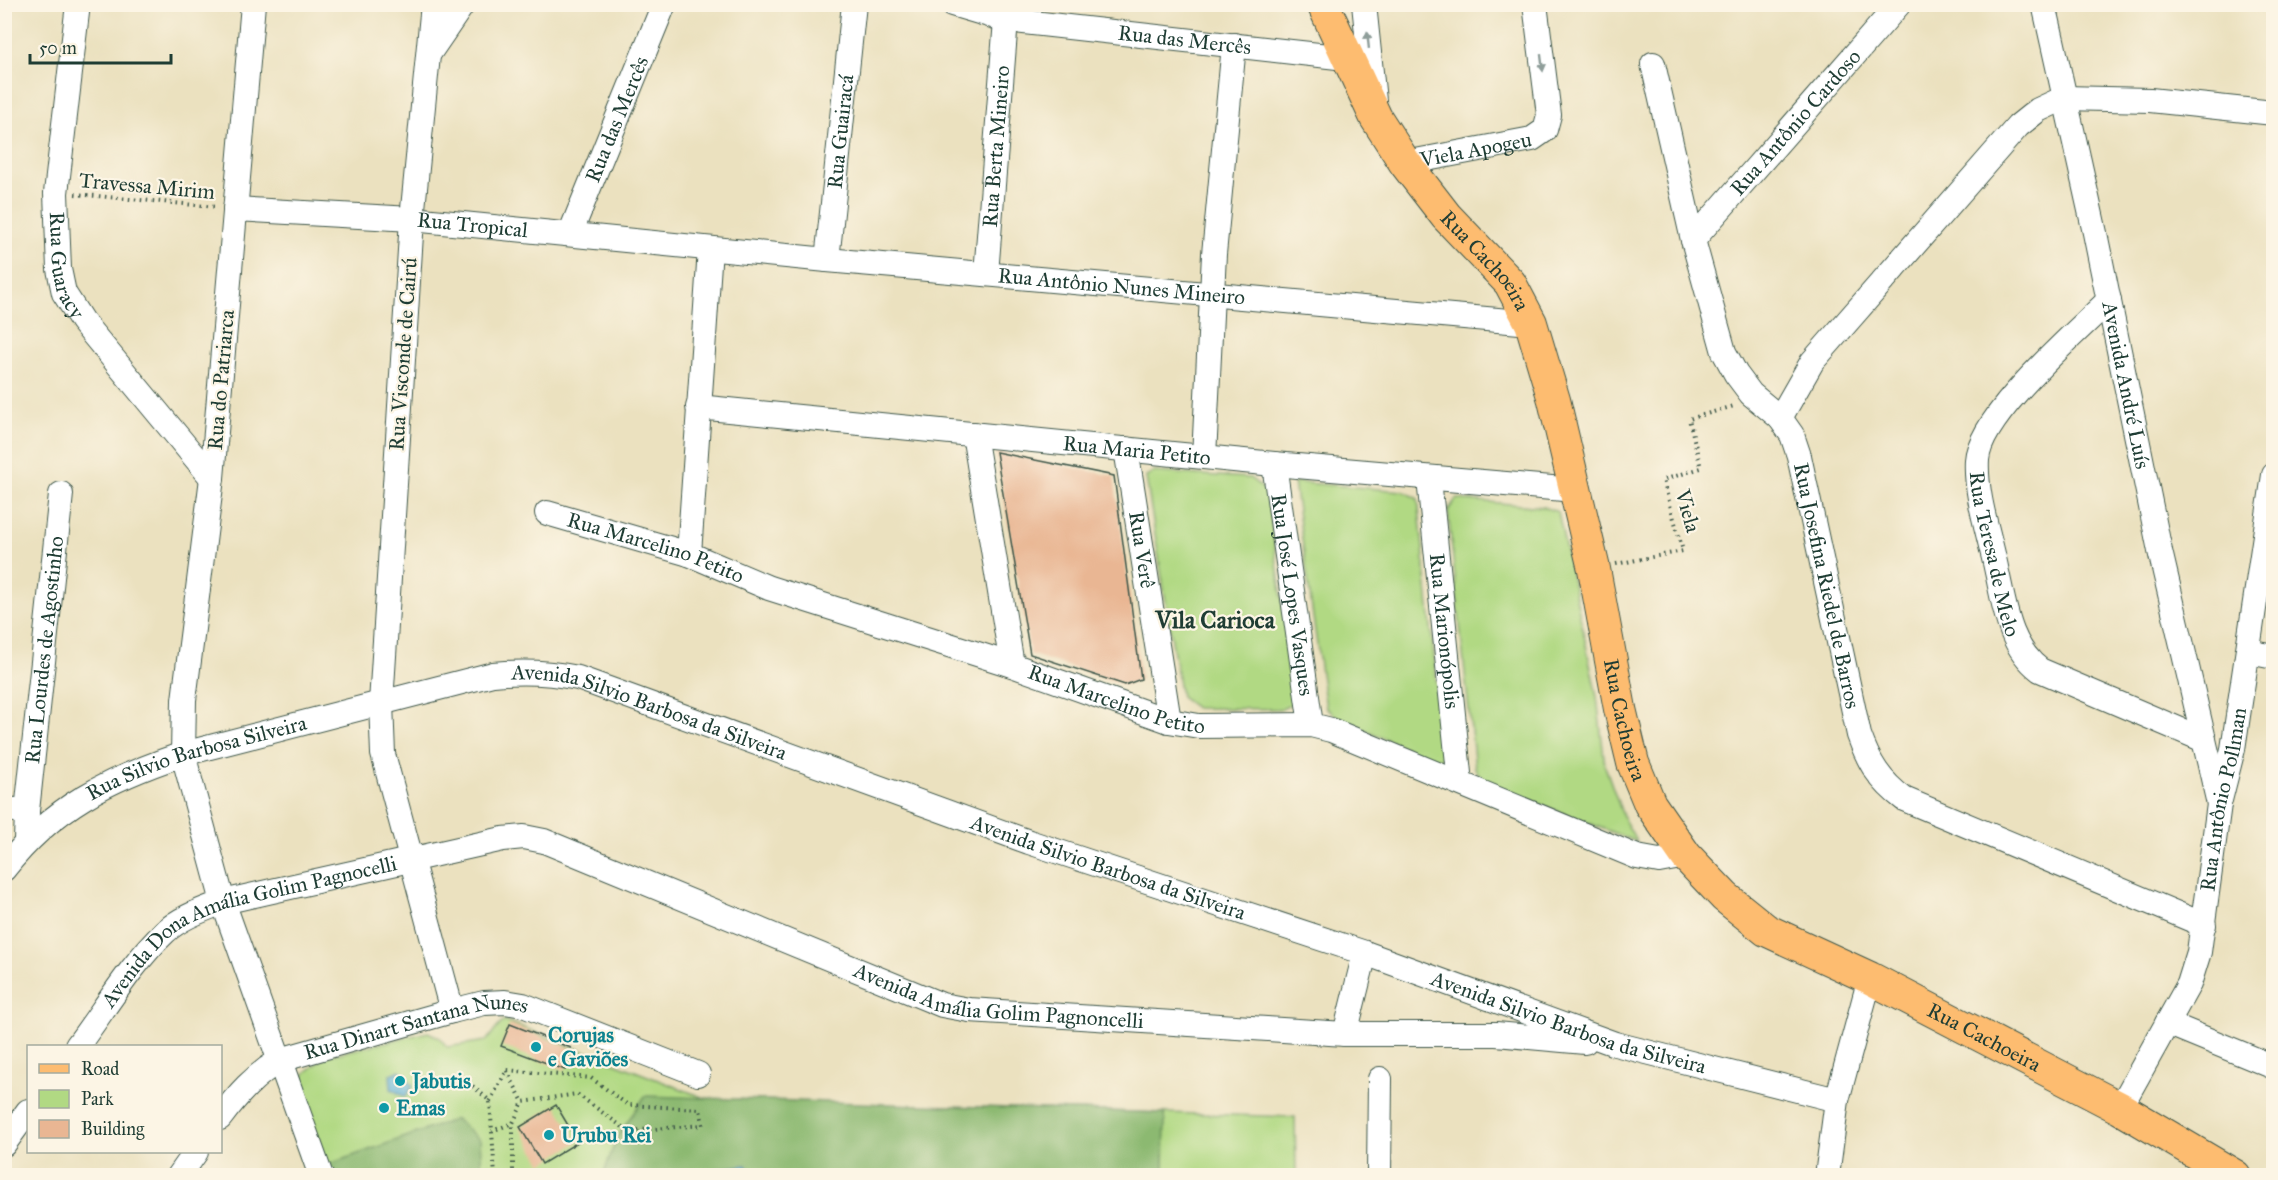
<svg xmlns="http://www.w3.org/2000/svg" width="2278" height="1180" font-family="'IM FELL Great Primer',serif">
  <rect width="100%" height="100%" fill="#fcf5e5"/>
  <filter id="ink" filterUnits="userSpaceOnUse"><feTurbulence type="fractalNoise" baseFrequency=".0167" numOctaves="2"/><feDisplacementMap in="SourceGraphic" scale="12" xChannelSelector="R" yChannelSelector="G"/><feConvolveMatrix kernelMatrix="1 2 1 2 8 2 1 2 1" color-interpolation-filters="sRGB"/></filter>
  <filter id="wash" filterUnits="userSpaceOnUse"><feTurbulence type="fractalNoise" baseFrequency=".008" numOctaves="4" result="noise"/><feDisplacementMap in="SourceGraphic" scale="24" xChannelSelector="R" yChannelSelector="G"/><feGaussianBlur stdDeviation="1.35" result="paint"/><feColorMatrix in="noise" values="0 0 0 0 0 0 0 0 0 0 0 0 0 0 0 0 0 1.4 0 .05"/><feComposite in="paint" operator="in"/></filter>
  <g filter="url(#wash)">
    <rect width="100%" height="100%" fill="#ebe1bf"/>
    <!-- green -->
    <path fill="#b1d983" stroke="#688b5c" stroke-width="1.5" d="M1154,472L1250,478L1267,492L1295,693L1292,704L1282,709L1196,708L1181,697L1146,477Z
      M1294,482L1403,491L1418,499L1444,756L1436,761L1340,719L1326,708Z
      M1456,499L1544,507L1558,512L1597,697L1605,766L1624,819L1637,842L1483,782L1475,768L1448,511Z
      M504,1020L707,1099L1295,1117L1296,1175H327L297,1095L305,1073L327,1056L428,1032L440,1038L447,1047L486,1041Z"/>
    <!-- forest -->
    <path fill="#8cb971" stroke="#567b52" stroke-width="1.5" d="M645,1096L1165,1113L1164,1175L753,1176L745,1165L681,1175L603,1176L617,1137Z
      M456,1119L480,1140L482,1175H327L324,1166Z"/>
    <!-- water -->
    <path fill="#59afd5" stroke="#3c7684" stroke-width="1.5" d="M400,1070L413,1086L405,1097L391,1089L390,1075Z
      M746,1165L753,1175H681Z"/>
    <g id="blocks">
      <!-- building -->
      <path fill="#e9b693" d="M996,452L1114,476L1141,679L1125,685L1030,654Z
        M510,1024L571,1048L565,1070L501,1046Z
        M556,1105L578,1142L542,1164L520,1127Z"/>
    </g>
  </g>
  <g filter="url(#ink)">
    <use href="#blocks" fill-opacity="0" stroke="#3e5649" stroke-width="1.5"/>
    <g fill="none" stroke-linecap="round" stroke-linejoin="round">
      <defs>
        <g id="minor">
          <path id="s1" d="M78,4L56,193L59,269L64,293L82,321L212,478"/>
          <path d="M253,4L212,478L184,700L183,754L223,902L321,1176"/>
          <path d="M433,4L412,219L381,703L383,754L452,1011"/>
          <path id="s2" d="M952,4L1006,20L1346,58"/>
          <path d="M1364,4L1374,101"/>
          <path id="s3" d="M2044,4L2095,233L2160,551L2219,804"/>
          <path d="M430,52L463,4"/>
          <path id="s4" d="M1653,64L1693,240L1724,352L1736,374L1751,394L1780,418L1792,435L1799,456L1859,735C1869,763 1880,781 1904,799L2204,925"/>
          <path id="s5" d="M1405,163L1532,139L1545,130L1549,115L1535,4"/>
          <path id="s6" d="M235,209L412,219L827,260L1531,323"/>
          <path id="s7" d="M570,234L664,4"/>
          <path id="s8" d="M1693,240L1899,4"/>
          <path id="s9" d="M827,260L854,4"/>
          <path id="s10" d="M986,274L1006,20"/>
          <path id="s11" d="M2109,300C2075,334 1980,415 1977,460C1975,496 1990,536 1997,572C2005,608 2009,646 2040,670L2204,740"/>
          <path id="s12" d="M698,407L1274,464L1575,490"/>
          <path d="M1780,418L1812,362L2018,126L2038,110L2064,98L2150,100L2274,113"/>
          <path d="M974,434L1012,665"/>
          <path id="s13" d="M1126,449L1169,721"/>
          <path d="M1204,457L1214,254L1234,45"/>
          <path id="s14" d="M1274,464L1311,725"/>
          <path id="s15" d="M1429,479L1460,783"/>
          <path id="s16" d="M547,513L689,554L769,588L1012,665L1169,721L1199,726L1311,725L1331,730L1637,857L1659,861L1686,856"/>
          <path d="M689,554L710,249"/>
          <path d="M2249,652L2274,657"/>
          <path d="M4,809L27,811"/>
          <path id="s17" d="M26,841L27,811L61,494"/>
          <path id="s18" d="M4,869C53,806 109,779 183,754L493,674C523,671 549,672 578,678L1029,842L1365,953L1615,1044L1837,1100"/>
          <path d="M2167,1023L2274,1067"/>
          <path d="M1345,1034L1365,953"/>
          <path id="s19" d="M77,1046C104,1010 132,963 165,932C181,917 203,910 223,902L503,839L524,837L544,841L942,1005L969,1010L1345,1034H1496L1585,1042"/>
          <path id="s20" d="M2120,1108L2189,984L2199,952L2219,804L2233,749L2274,475"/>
          <path id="s21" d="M220,1118C238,1094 254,1076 280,1060L452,1011L484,1003L505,1002L523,1005L698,1074"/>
          <path d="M4,1144L28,1111"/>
          <path d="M179,1176L196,1152"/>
          <path d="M1379,1176L1380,1079"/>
          <path d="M1827,1176L1837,1100L1870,978"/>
        </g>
        <g id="major">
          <path id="s22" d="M1323,4L1376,118L1405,163L1446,216L1510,283L1531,323L1554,400L1594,569L1620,709L1633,763L1650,804L1686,856L1725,897L1766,930L1870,978L2120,1108L2235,1176"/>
        </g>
      </defs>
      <!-- minor casing -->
      <use href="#minor" stroke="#3e5649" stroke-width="26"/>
      <!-- major casing -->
      <use href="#major" stroke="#3e5649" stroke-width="34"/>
      <!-- path -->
      <path stroke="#3e5649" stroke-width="4" stroke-dasharray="1.5 4.5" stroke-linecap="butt" d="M75,194L217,207
        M1616,564L1683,551L1663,480L1701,468L1689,419L1734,406
        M507,1071L523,1102
        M468,1082L490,1101L495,1176
        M490,1101L507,1070L591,1078L628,1105L700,1109L703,1125L628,1131L577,1094L523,1102L513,1123L492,1131
        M513,1176V1123"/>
      <!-- minor -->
      <use href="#minor" stroke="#fff" stroke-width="24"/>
      <!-- major -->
      <use href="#major" stroke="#fdbc70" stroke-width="32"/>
    </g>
    <!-- one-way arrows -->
    <defs><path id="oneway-solid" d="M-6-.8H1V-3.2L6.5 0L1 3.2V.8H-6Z" transform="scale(1.5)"/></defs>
    <g fill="#8f9e9a">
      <use href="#oneway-solid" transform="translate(1368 40) rotate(-96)"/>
      <use href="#oneway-solid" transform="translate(1542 63) rotate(83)"/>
    </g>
  </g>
  <!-- markers -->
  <g fill="#0f9aa8" stroke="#fcf5e5" stroke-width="2">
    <circle cx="536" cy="1047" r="6"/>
    <circle cx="400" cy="1081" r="6"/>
    <circle cx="384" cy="1108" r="6"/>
    <circle cx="549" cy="1135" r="6"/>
  </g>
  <g text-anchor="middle" stroke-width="4.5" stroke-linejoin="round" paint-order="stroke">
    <!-- street labels -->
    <g font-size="21" fill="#1f3d34" stroke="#fcf5e5">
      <text dy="7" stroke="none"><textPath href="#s2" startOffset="236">Rua das Mercês</textPath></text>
      <text dy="7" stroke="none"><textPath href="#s7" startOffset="124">Rua das Mercês</textPath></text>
      <text dy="7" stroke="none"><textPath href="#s8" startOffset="156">Rua Antônio Cardoso</textPath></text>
      <text dy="7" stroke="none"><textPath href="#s9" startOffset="129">Rua Guairacá</textPath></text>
      <text dy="7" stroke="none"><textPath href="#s10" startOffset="128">Rua Berta Mineiro</textPath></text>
      <text dy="7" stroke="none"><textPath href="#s5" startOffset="72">Viela Apogeu</textPath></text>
      <text transform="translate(147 186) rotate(5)" y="7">Travessa Mirim</text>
      <text dy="7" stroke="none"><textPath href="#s6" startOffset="238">Rua Tropical</textPath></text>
      <text dy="7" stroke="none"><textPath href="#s22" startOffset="306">Rua Cachoeira</textPath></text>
      <text dy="7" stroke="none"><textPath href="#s1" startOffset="264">Rua Guaracy</textPath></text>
      <text dy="7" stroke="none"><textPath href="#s6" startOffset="890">Rua Antônio Nunes Mineiro</textPath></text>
      <text transform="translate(403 354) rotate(-86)" y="7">Rua Visconde de Cairú</text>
      <text transform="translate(221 380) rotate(-85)" y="7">Rua do Patriarca</text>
      <text dy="7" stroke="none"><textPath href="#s3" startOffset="390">Avenida André Luís</textPath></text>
      <text dy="7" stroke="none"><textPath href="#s12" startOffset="441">Rua Maria Petito</textPath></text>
      <text transform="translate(1688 511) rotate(74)" y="7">Viela</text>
      <text dy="7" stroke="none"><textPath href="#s16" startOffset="114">Rua Marcelino Petito</textPath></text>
      <text dy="7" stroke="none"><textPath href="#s13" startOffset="102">Rua Verê</textPath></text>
      <text dy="7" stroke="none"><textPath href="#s11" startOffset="306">Rua Teresa de Melo</textPath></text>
      <text dy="7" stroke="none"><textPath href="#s4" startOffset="560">Rua Josefina Riedel de Barros</textPath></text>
      <text dy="7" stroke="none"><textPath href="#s14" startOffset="132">Rua José Lopes Vasques</textPath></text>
      <text dy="7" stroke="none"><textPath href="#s15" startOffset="153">Rua Marionópolis</textPath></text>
      <text dy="7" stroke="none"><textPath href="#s17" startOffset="192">Rua Lourdes de Agostinho</textPath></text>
      <text dy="7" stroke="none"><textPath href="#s16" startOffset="600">Rua Marcelino Petito</textPath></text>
      <text dy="7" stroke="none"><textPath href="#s18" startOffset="699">Avenida Silvio Barbosa da Silveira</textPath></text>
      <text dy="7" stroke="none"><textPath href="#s22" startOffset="792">Rua Cachoeira</textPath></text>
      <text dy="7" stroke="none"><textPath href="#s18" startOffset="228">Rua Silvio Barbosa Silveira</textPath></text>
      <text dy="7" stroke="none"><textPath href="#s20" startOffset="330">Rua Antônio Pollman</textPath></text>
      <text dy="7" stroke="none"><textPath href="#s18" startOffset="1185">Avenida Silvio Barbosa da Silveira</textPath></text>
      <text dy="7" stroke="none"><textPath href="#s19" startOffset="219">Avenida Dona Amália Golim Pagnocelli</textPath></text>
      <text dy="7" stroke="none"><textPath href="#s19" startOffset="1023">Avenida Amália Golim Pagnoncelli</textPath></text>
      <text dy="7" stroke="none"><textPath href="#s18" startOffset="1671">Avenida Silvio Barbosa da Silveira</textPath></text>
      <text dy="7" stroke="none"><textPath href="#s21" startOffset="225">Rua Dinart Santana Nunes</textPath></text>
      <text dy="7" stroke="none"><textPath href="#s22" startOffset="1296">Rua Cachoeira</textPath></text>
    </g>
    <!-- culture labels -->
    <g font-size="21" font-weight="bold" fill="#0d838f" stroke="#fcf5e5" text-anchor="start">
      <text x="548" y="1042">Corujas<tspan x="548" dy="24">e Gaviões</tspan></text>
      <text x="412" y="1088">Jabutis</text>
      <text x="396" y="1115">Emas</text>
      <text x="561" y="1142">Urubu Rei</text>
    </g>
    <!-- quarter labels -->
    <g font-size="24" font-weight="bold" fill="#1f3d34" stroke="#fcf5e5">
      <text x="1215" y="628">Vila Carioca</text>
    </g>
  </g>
  <!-- margin -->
  <rect width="2278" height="1180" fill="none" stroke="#fcf5e5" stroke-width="24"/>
  <!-- legend -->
  <rect x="27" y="1045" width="195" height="108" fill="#fcf5e5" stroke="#a4ab9e" stroke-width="1.5"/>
  <rect x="39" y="1064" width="30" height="9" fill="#fdbc70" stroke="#a4ab9e" stroke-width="1.5"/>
  <text x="81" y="1075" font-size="18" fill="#1f3d34">Road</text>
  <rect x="39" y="1090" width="30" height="18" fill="#b1d983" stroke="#a4ab9e" stroke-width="1.5"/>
  <text x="81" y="1105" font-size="18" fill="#1f3d34">Park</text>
  <rect x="39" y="1120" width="30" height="18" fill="#e9b693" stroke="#a4ab9e" stroke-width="1.5"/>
  <text x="81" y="1135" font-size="18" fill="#1f3d34">Building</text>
  <!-- scale -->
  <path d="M30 54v9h141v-9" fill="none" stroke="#1f3d34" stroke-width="3"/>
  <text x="39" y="54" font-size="18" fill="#1f3d34" stroke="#fcf5e5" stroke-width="4.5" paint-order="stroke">50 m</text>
</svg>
